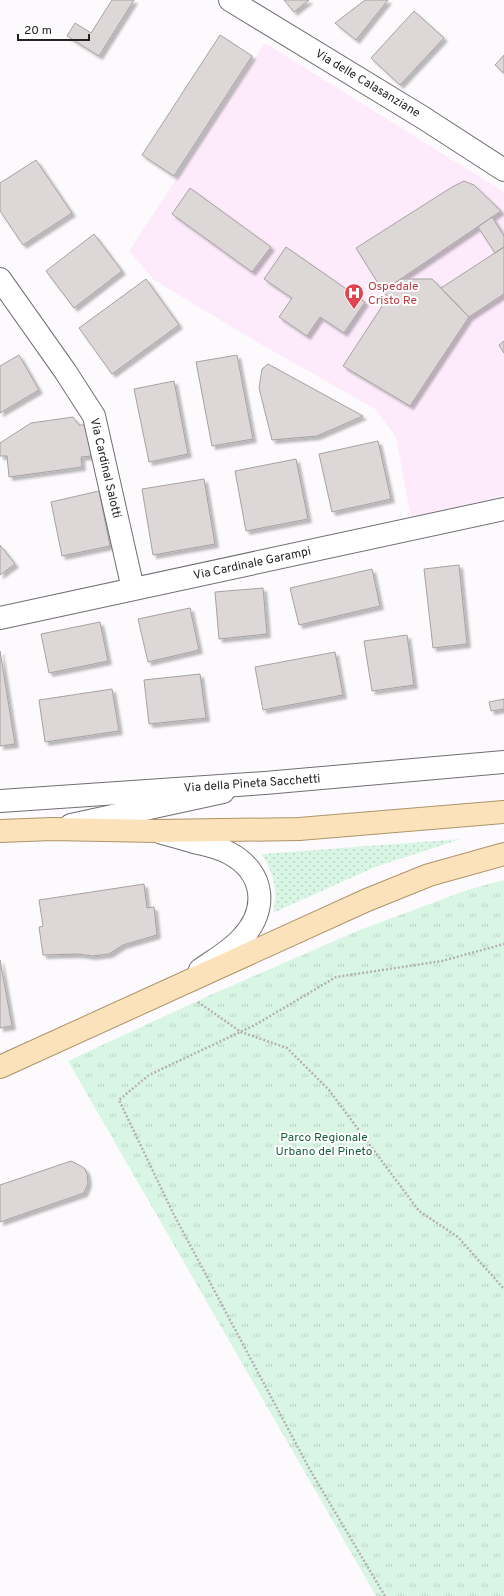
<svg xmlns="http://www.w3.org/2000/svg" width="504" height="1596" font-family="Overpass,sans-serif">
  <defs>
    <pattern id="grass-dots" width="8" height="8" patternUnits="userSpaceOnUse"><rect width="8" height="8" fill="#d9f6e5"/><path d="M2 2h.1M6 6h.1" fill="none" stroke="#bad3c4" stroke-width="1.8" stroke-linecap="round"/></pattern>
    <pattern id="park-tufts" width="24" height="20" patternUnits="userSpaceOnUse"><rect width="24" height="20" fill="#d9f6e5"/><path d="M3 7l-1-3M5 7V3M7 7l1-3M15 17l-1-3M17 17v-4M19 17l1-3" fill="none" stroke="#bad3c4"/></pattern>
    <filter id="shadow"><feDropShadow dx="3.5" dy="3.5" stdDeviation="1" flood-color="#0004"/></filter>
  </defs>
  <rect width="100%" height="100%" fill="#fdfafe"/>
  <!-- medical -->
  <path fill="#fdebfc" d="M265,43L504,192V496L411,518L396,437L375,409L255,341L154,280L129,251Z"/>
  <!-- grass -->
  <path fill="url(#grass-dots)" d="M461,839L375,867L273,913C278,889 274,875 262,854Z"/>
  <!-- park -->
  <path fill="url(#park-tufts)" d="M504,880V1596H376L68,1061L208,996L357,931L467,890Z"/>
  <!-- building -->
  <path fill="#ddd7d7" stroke="#a7a2a1" filter="url(#shadow)" d="M112,0H134L99,56L67,36L75,23L91,33Z
    M284,0H309L294,12Z
    M365,0H388L356,40L335,23Z
    M414,11L444,38L400,85L371,58Z
    M220,35L252,56L174,176L142,155Z
    M504,55V73L495,65Z
    M36,160L72,213L23,245L0,211V183Z
    M464,181L474,185L501,211L383,291L356,248L452,187Z
    M190,188L271,247L252,272L172,214Z
    M492,217L504,236V247L495,253L478,227Z
    M94,234L122,271L74,308L46,271Z
    M286,247L365,302L344,333L320,317L307,336L279,317L292,298L264,279Z
    M504,247V294L469,317L441,288Z
    M146,279L179,325L112,374L79,328Z
    M401,279H432L469,317L410,406L343,366L388,297L383,291Z
    M504,341V353L499,345Z
    M19,355L39,390L0,413V366Z
    M237,355L253,439L212,446L196,362Z
    M268,364L363,416L317,436L272,440L259,388L262,369Z
    M174,381L188,454L149,462L134,389Z
    M73,417L79,425H89L91,456L81,457L82,467L9,477L7,456H0V443L31,423Z
    M378,441L391,499L332,512L319,454Z
    M296,459L308,519L246,531L235,471Z
    M204,479L215,544L153,555L142,489Z
    M99,491L110,546L62,556L51,502Z
    M0,545L15,564L0,575Z
    M459,565L467,644L433,648L424,569Z
    M372,569L380,606L299,625L290,588Z
    M263,588L267,634L219,639L215,592Z
    M190,608L199,650L148,662L138,619Z
    M100,622L108,661L49,673L41,634Z
    M407,635L414,685L372,691L364,641Z
    M0,651L15,744L0,746Z
    M335,652L343,695L263,710L255,667Z
    M200,674L206,718L149,724L144,680Z
    M112,689L119,731L45,742L39,700Z
    M504,699V709L491,711L489,702Z
    M144,884L147,908L154,907L157,935L123,945L109,954L92,956L78,954L43,955L39,927L43,926L39,900Z
    M0,960L12,1026L0,1028Z
    M71,1161L81,1166L85,1169L87,1174L88,1183L84,1193L0,1222V1185Z"/>
  <g fill="none" stroke-linecap="round" stroke-linejoin="round">
    <defs>
      <path id="minor" d="M230,0L422,117L504,170
        M0,279L65,371L94,416L133,589
        M0,618L504,509
        M71,825L223,792
        M162,833C173,836 184,839 194,842C206,845 218,847 229,853C265,872 269,910 241,939C230,951 214,960 200,970"/>
      <path id="tertiary" d="M0,801L265,783L504,762"/>
      <path id="primary" d="M0,831L52,829L156,831L299,829L504,812
        M0,1067L367,900L429,875L504,854"/>
    </defs>
    <!-- minor casing -->
    <use href="#minor" stroke="#706e72" stroke-width="24"/>
    <!-- tertiary casing -->
    <use href="#tertiary" stroke="#706e72" stroke-width="24"/>
    <!-- primary casing -->
    <use href="#primary" stroke="#af9369" stroke-width="24"/>
    <!-- path -->
    <path stroke="#b4b1b4" stroke-width="2.5" stroke-dasharray="2 2" stroke-linecap="butt" d="M198,1002L241,1032L287,1048L329,1090L419,1211L458,1237L504,1289
      M385,1596L310,1470L173,1213L119,1100L149,1075L255,1025L336,977L442,961L504,944"/>
    <!-- minor -->
    <use href="#minor" stroke="#fff" stroke-width="22"/>
    <!-- tertiary -->
    <use href="#tertiary" stroke="#fff" stroke-width="22"/>
    <!-- primary -->
    <use href="#primary" stroke="#fce2bb" stroke-width="22"/>
  </g>
  <!-- icons -->
  <defs>
    <symbol id="hospital-pin" viewBox="-11 -11 22 30"><path d="M0 17L-7.5 6A9.5 9.5 0 1 1 7.5 6Z" fill="#e0444e" stroke="#fff"/><path d="M-5-5h3v3.5h4V-5h3V5h-3V1.5h-4V5h-3Z" fill="#fff"/></symbol>
  </defs>
  <g fill-rule="evenodd">
    <use href="#hospital-pin" x="343" y="282" width="22" height="30"/>
  </g>
  <g text-anchor="middle" stroke-width="4" stroke-linejoin="round" paint-order="stroke">
    <!-- street labels -->
    <g font-size="12" fill="#242324" stroke="#fff">
      <text transform="translate(368 83) rotate(31)" y="4">Via delle Calasanziane</text>
      <text transform="translate(106 468) rotate(77)" y="4">Via Cardinal Salotti</text>
      <text transform="translate(252 563) rotate(-12)" y="4">Via Cardinale Garampi</text>
      <text transform="translate(252 783) rotate(-4)" y="4">Via della Pineta Sacchetti</text>
    </g>
    <!-- health labels -->
    <g font-size="12" fill="#be3a42" stroke="#fff" text-anchor="start">
      <text x="368" y="290">Ospedale<tspan x="368" dy="14">Cristo Re</tspan></text>
    </g>
    <!-- park labels -->
    <g font-size="12" fill="#165d3e" stroke="#fff">
      <text x="324" y="1141">Parco Regionale<tspan x="324" dy="14">Urbano del Pineto</tspan></text>
    </g>
  </g>
  <!-- scale -->
  <path d="M18 34v6h71v-6" fill="none" stroke="#242324" stroke-width="2"/>
  <text x="24" y="34" font-size="12" fill="#242324" stroke="#ffffff" stroke-width="3" paint-order="stroke">20 m</text>
</svg>
